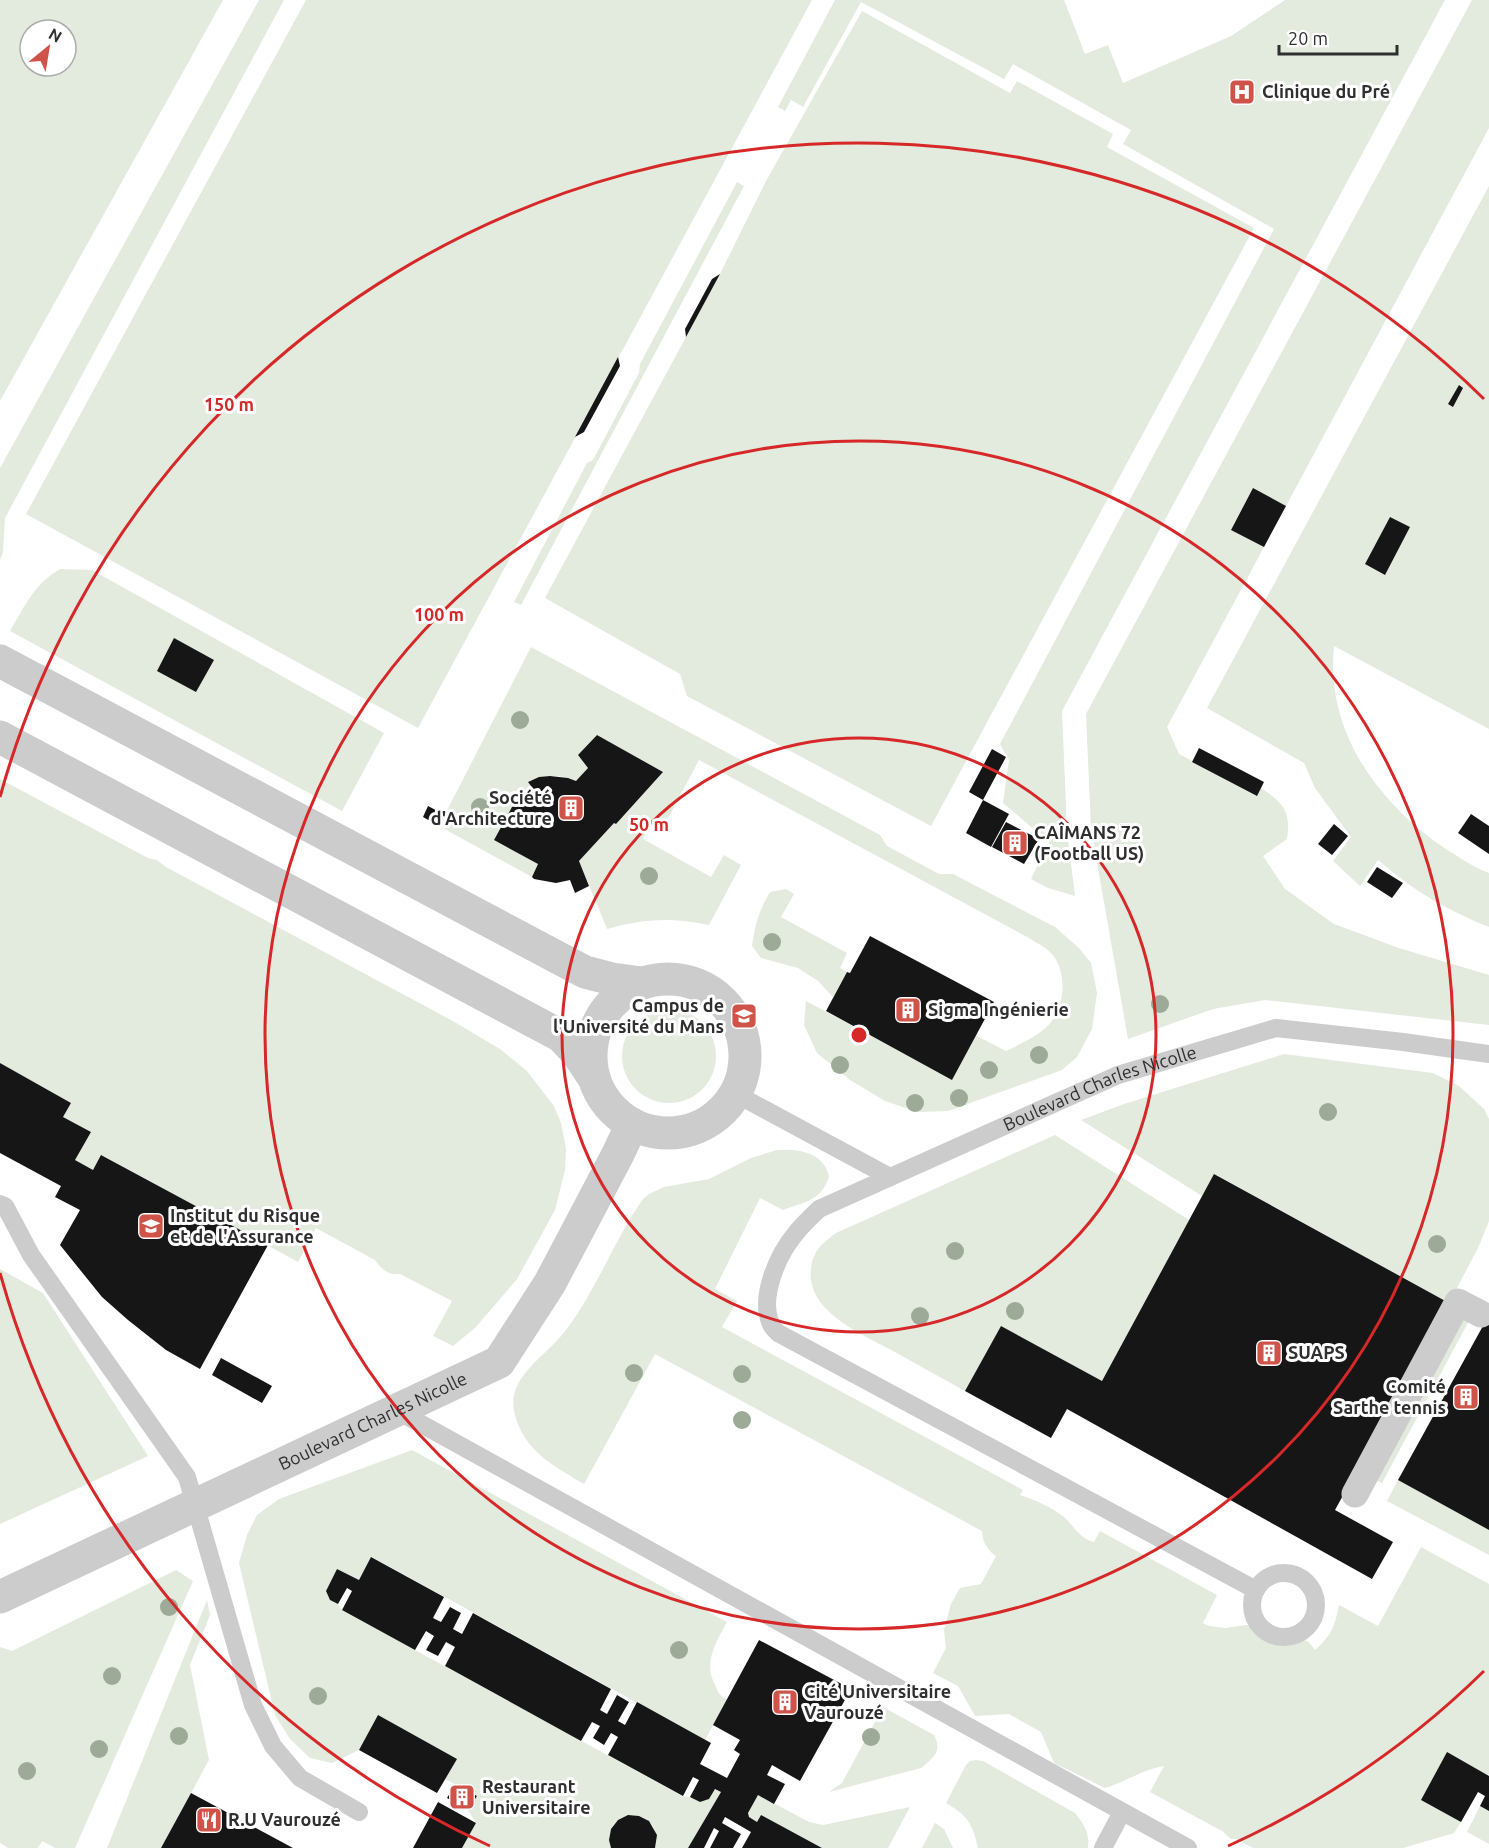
<svg xmlns="http://www.w3.org/2000/svg" width="1489" height="1848" font-family="Ubuntu,sans-serif">
  <rect width="100%" height="100%" fill="#fff"/>
  <!-- green -->
  <path fill="#e3eade" fill-rule="evenodd" d="M0,0H223L0,401ZM30,30H66V66H30Z
    M259,0H284L5,518L3,552L0,560V468Z
    M306,0H812L418,728L26,514Z
    M835,0H1064L1085,54L1108,45L1123,83L1231,36L1285,0H1445L1062,711L1067,832L1075,896L1048,888L1031,879L1049,842L1003,803L1009,760L1000,744L1274,229L1123,144L1131,130L1013,64L1004,79L861,2L803,107L791,100L785,111L778,107Z
    M1472,0H1489V128L1286,506L1253,488L1231,529L1264,547L1167,727L1179,754L1256,796L1261,788C1284,803 1291,812 1287,839L1263,856L1285,889L1334,924L1399,948L1489,975V1025L1265,1000L1213,1009L1128,1039L1091,828L1086,714Z
    M862,11L1010,93L1017,81L1113,134L1107,147L1254,228L931,826L687,696L680,674L545,598L720,274L766,181Z
    M737,182L744,186L521,605L514,602L587,463L593,460L639,373L640,364Z
    M1489,186V729L1334,646C1325,732 1379,805 1449,851C1462,859 1475,868 1489,873V927C1446,910 1413,890 1378,860L1360,886L1333,861L1351,837L1315,788L1304,763L1207,708ZM1390,517L1410,527L1385,575L1365,564Z
    M60,569L92,570L384,733L342,811L10,631C25,606 34,584 60,569Z
    M531,647L880,835L887,846L939,874H953L1055,927L1079,948L1091,963L1097,993L1092,1029L1077,1057L1062,1070L948,1111L918,1112L885,1101L850,1080L817,1053L804,1025L806,1001L952,1079L975,1035L1006,1051C1018,1045 1032,1039 1043,1030C1065,1014 1069,974 1052,954C1046,947 1036,943 1029,938L699,760L665,824L654,818L643,839L711,877L724,855L741,865L709,925C671,917 644,919 607,929L579,861L614,823L616,824L663,772L597,735L578,755L588,768L576,781C561,774 544,775 529,781L534,790C511,803 505,818 494,840L538,864L532,877L439,826Z
    M0,779L148,858L157,860L166,867L451,1020L500,1049L527,1071L554,1106L561,1123L566,1149L565,1170L555,1210L517,1279L475,1328L453,1346L433,1336L452,1301L400,1274C389,1276 381,1269 375,1260L316,1228L298,1262L102,1155L93,1170L75,1160L91,1132L63,1117L71,1103L0,1063Z
    M786,889L794,894L781,917L847,953L840,968L847,972L833,997L818,981L798,968L761,958L752,946C755,924 759,911 770,892Z
    M622 1056a47 47 0 1 1 94 0a47 47 0 1 1-94 0Z
    M1284,1054L1433,1073L1459,1086L1484,1109L1489,1119V1221L1478,1248L1449,1303L1215,1174L1202,1196L1081,1120L1124,1104Z
    M1055,1135L1189,1220L1102,1381L1001,1326L965,1391C941,1378 917,1364 893,1351C862,1334 806,1312 811,1269C813,1251 822,1243 836,1233Z
    M777,1150C799,1149 824,1152 829,1177C821,1201 804,1202 783,1210L760,1198L715,1289L737,1301L722,1327L1023,1490L1020,1495C1036,1500 1051,1507 1064,1517C1074,1526 1080,1539 1094,1542L1100,1531L1217,1595L1203,1623L1209,1626L1225,1628L1246,1625L1277,1628L1309,1642L1315,1650C1331,1636 1335,1626 1339,1605L1378,1626L1421,1547L1489,1584V1773L1488,1776L1447,1753L1421,1800L1461,1822L1454,1833L1403,1848H1253L1236,1839H1231L1222,1831L1150,1792L1164,1766C1144,1769 1125,1782 1105,1788L1054,1763L1041,1732L1009,1714L975,1716L958,1686L933,1673L946,1648L944,1630L951,1604L960,1588L981,1584L996,1556C988,1551 982,1541 982,1531L655,1354L584,1484C554,1466 525,1452 515,1415C511,1401 514,1388 523,1376C536,1358 556,1345 569,1326C598,1286 615,1239 643,1199L649,1194L664,1187L709,1179L751,1158Z
    M0,1269L43,1293L148,1456L0,1524Z
    M1461,1311L1471,1317L1382,1483L1371,1478Z
    M412,1450L727,1622C716,1642 703,1663 715,1685C718,1692 720,1696 727,1700L705,1740L372,1557L359,1580L337,1569L326,1591L330,1600L338,1604L342,1610L682,1796L690,1797L700,1802L709,1799L715,1789L721,1792L688,1848H655C666,1804 599,1806 611,1848H462L476,1823L468,1810L477,1796L445,1779L378,1716L359,1750L332,1763L310,1758L290,1739L275,1715L239,1563L247,1535L257,1515L279,1499Z
    M1398,1480L1489,1530V1555L1387,1501Z
    M176,1570L193,1581L75,1848H55L42,1841L38,1848H8L0,1843V1647L12,1651Z
    M207,1600L210,1615L190,1665L209,1760L161,1848H107Z
    M883,1707L934,1735C943,1751 933,1758 921,1768L829,1792L842,1783Z
    M976,1760L983,1761L1075,1813C1084,1824 1090,1834 1088,1848H978C973,1824 967,1815 946,1803L966,1765L970,1761Z
    M758,1795L809,1822L823,1825L910,1807L888,1848H822L761,1815L757,1822L749,1817L748,1813Z
    M1480,1806L1489,1811V1844L1467,1832Z
    M935,1823L944,1829L953,1848H922Z"/>
  <!-- building -->
  <path fill="#161616" d="M720,274L686,337L685,329L712,279Z
    M618,357L620,366L584,432L575,437Z
    M1459,385L1463,388L1453,407L1448,404Z
    M1253,488L1286,506L1264,547L1231,530Z
    M1390,517L1410,527L1385,575L1365,564Z
    M174,638L214,660L196,692L157,671Z
    M597,735L663,772L616,824L614,823L579,861L589,886L575,893L570,880L556,883L534,879L532,877L538,864L494,840L512,807L524,796L534,790L528,782L539,777L550,776L568,778L576,781L588,768L578,755Z
    M1199,748L1264,782L1257,796L1192,762Z
    M992,749L1006,757L983,800L969,792Z
    M983,800L1009,814L991,847L966,833Z
    M428,806L445,815L439,826L423,817Z
    M1471,814L1489,826V854L1458,833Z
    M1006,822L1039,839L1024,864L992,847Z
    M1334,824L1348,836L1332,855L1318,844Z
    M1377,867L1403,883L1392,898L1367,882Z
    M870,936L994,1002L952,1080L826,1011L847,972L850,973Z
    M0,1063L71,1103L63,1117L91,1132L75,1160L93,1170L101,1155L268,1245L200,1369L166,1350L128,1320L102,1297L60,1245L80,1210L55,1197L61,1186L0,1153Z
    M1214,1174L1449,1303L1335,1510L1393,1542L1372,1579L1067,1409L1051,1438L965,1391L1001,1326L1102,1381Z
    M1489,1315V1530L1398,1480Z
    M221,1358L272,1386L262,1403L212,1375Z
    M371,1557L444,1597L433,1618L441,1622L450,1607L461,1613L453,1629L462,1634L473,1613L611,1689L600,1710L607,1714L617,1695L629,1702L618,1721L625,1725L637,1702L711,1743L700,1764L727,1778L740,1754L734,1750L740,1740L713,1725L759,1640L851,1689L800,1781L772,1765L767,1775L785,1784L774,1804L758,1795L748,1813L749,1817L757,1822L761,1815L822,1848H742L751,1832L725,1817L722,1823L741,1834L733,1848H710L719,1831L714,1828L704,1848H688L721,1792L715,1789L709,1799L700,1802L690,1797L699,1780L693,1777L683,1796L608,1755L618,1737L611,1733L604,1745L593,1738L600,1726L592,1722L581,1741L445,1666L455,1647L446,1642L438,1656L426,1650L434,1636L426,1631L415,1650L342,1610L352,1591L347,1588L338,1604L330,1600L326,1591L337,1569L359,1580Z
    M378,1715L457,1759L437,1793L359,1750Z
    M1447,1752L1489,1776V1811L1480,1806L1485,1796L1478,1792L1461,1822L1421,1800Z
    M455,1785L477,1796L468,1810L447,1798Z
    M191,1793L293,1848H161Z
    M438,1802L476,1823L462,1848H413Z
    M628,1815L639,1816L649,1821L657,1835L655,1848H611L609,1840L611,1829L618,1820Z"/>
  <g fill="none" stroke-linecap="round" stroke-linejoin="round">
    <!-- service -->
    <g stroke="#ccc" stroke-width="18">
      <path d="M736,1094L888,1176"/>
      <path d="M0,1204L5,1206L31,1255L187,1477L253,1705L273,1746L300,1778L359,1812"/>
      <path d="M396,1410L1188,1848"/>
      <circle cx="1284" cy="1605" r="32"/>
      <path id="s1" d="M1256,1590L778,1333C775,1330 771,1326 770,1322C760,1295 778,1254 796,1233C803,1224 811,1217 819,1209L1118,1075L1276,1028L1403,1042L1489,1054"/>
      <path d="M1103,1848L1122,1812"/>
    </g>
    <!-- pedestrian -->
    <path stroke="#ccc" stroke-width="27" d="M1355,1494L1458,1302L1481,1314"/>
    <!-- minor -->
    <g stroke="#ccc" stroke-width="33">
      <path d="M0,661L585,972L612,979L642,983"/>
      <path d="M0,737L561,1036L578,1054L594,1078"/>
      <circle cx="668" cy="1056" r="77"/>
      <path id="s2" d="M0,1597L499,1362L550,1283L618,1154L632,1124"/>
    </g>
  </g>
  <!-- trees -->
  <g fill="#9daa97">
    <circle cx="520" cy="720" r="9"/>
    <circle cx="480" cy="807" r="9"/>
    <circle cx="649" cy="876" r="9"/>
    <circle cx="772" cy="942" r="9"/>
    <circle cx="1160" cy="1004" r="9"/>
    <circle cx="1039" cy="1055" r="9"/>
    <circle cx="840" cy="1065" r="9"/>
    <circle cx="989" cy="1070" r="9"/>
    <circle cx="959" cy="1098" r="9"/>
    <circle cx="915" cy="1103" r="9"/>
    <circle cx="1328" cy="1112" r="9"/>
    <circle cx="1437" cy="1244" r="9"/>
    <circle cx="955" cy="1251" r="9"/>
    <circle cx="1015" cy="1311" r="9"/>
    <circle cx="920" cy="1316" r="9"/>
    <circle cx="634" cy="1373" r="9"/>
    <circle cx="742" cy="1374" r="9"/>
    <circle cx="742" cy="1420" r="9"/>
    <circle cx="169" cy="1607" r="9"/>
    <circle cx="679" cy="1650" r="9"/>
    <circle cx="112" cy="1676" r="9"/>
    <circle cx="318" cy="1696" r="9"/>
    <circle cx="179" cy="1736" r="9"/>
    <circle cx="871" cy="1737" r="9"/>
    <circle cx="99" cy="1749" r="9"/>
    <circle cx="27" cy="1771" r="9"/>
  </g>
  <!-- distance rings -->
  <g fill="none" stroke="#d62828" stroke-width="3">
    <circle cx="859" cy="1035" r="297"/>
    <circle cx="859" cy="1035" r="594"/>
    <path d="M1484 1671A891 891 0 0 1 1228 1846M490 1846A891 891 0 0 1 0 1273M0 797A891 891 0 0 1 1484 399"/>
  </g>
  <!-- icons -->
  <defs>
    <symbol id="hospital-square" viewBox="-11 -11 22 22"><rect x="-9" y="-9" width="18" height="18" rx="4" fill="#cf5348" stroke="#fff"/><path d="M-5-5h3v3.5h4V-5h3V5h-3V1.5h-4V5h-3Z" fill="#fff"/></symbol>
    <symbol id="building-square" viewBox="-11 -11 22 22"><rect x="-9" y="-9" width="18" height="18" rx="4" fill="#cf5348" stroke="#fff"/><path d="M-4-6H4V6H1V3H-1V6H-4ZM-2.5-4.3h1.7v1.8h-1.7ZM.8-4.3h1.7v1.8H.8ZM-2.5-1h1.7V.8h-1.7ZM.8-1h1.7V.8H.8Z" fill="#fff"/></symbol>
    <symbol id="university-square" viewBox="-11 -11 22 22"><rect x="-9" y="-9" width="18" height="18" rx="4" fill="#cf5348" stroke="#fff"/><path d="M0-5L7-2L0 1L-7-2ZM-4 1L0 2.5L4 1V4Q0 6-4 4Z" fill="#fff"/></symbol>
    <symbol id="restaurant-square" viewBox="-11 -11 22 22"><rect x="-9" y="-9" width="18" height="18" rx="4" fill="#cf5348" stroke="#fff"/><path d="M-5-6h1v4h1v-4h1v4h1v-4h1v5L-1.5 .5V6h-2V.5L-5-1ZM5-6V6H3V1.5H1.5Q1.5-4 5-6Z" fill="#fff"/></symbol>
  </defs>
  <g fill-rule="evenodd">
    <use href="#hospital-square" x="1227" y="77" width="30" height="30"/>
    <use href="#building-square" x="556" y="793" width="30" height="30"/>
    <use href="#building-square" x="1000" y="828" width="30" height="30"/>
    <use href="#building-square" x="893" y="995" width="30" height="30"/>
    <use href="#university-square" x="729" y="1001" width="30" height="30"/>
    <use href="#university-square" x="136" y="1211" width="30" height="30"/>
    <use href="#building-square" x="1254" y="1338" width="30" height="30"/>
    <use href="#building-square" x="1451" y="1382" width="30" height="30"/>
    <use href="#building-square" x="770" y="1687" width="30" height="30"/>
    <use href="#building-square" x="447" y="1782" width="30" height="30"/>
    <use href="#restaurant-square" x="194" y="1805" width="30" height="30"/>
  </g>
  <g text-anchor="middle" stroke-width="6" stroke-linejoin="round" paint-order="stroke">
    <!-- poi labels -->
    <g font-size="18" font-weight="bold" fill="#2f2f2f" stroke="#fff" text-anchor="start">
      <text x="1262" y="98">Clinique du Pré</text>
      <text x="552" y="804" text-anchor="end">Société<tspan x="552" dy="21">d'Architecture</tspan></text>
      <text x="1034" y="839">CAÎMANS 72<tspan x="1034" dy="21">(Football US)</tspan></text>
      <text x="724" y="1012" text-anchor="end">Campus de<tspan x="724" dy="21">l'Université du Mans</tspan></text>
      <text x="928" y="1016">Sigma Ingénierie</text>
      <text x="170" y="1222">Institut du Risque<tspan x="170" dy="21">et de l'Assurance</tspan></text>
      <text x="1288" y="1359">SUAPS</text>
      <text x="1446" y="1393" text-anchor="end">Comité<tspan x="1446" dy="21">Sarthe tennis</tspan></text>
      <text x="804" y="1698">Cité Universitaire<tspan x="804" dy="21">Vaurouzé</tspan></text>
      <text x="482" y="1793">Restaurant<tspan x="482" dy="21">Universitaire</tspan></text>
      <text x="228" y="1826">R.U Vaurouzé</text>
    </g>
    <!-- street labels -->
    <g font-size="18" fill="#2f2f2f" stroke="#fff">
      <text dy="6" stroke="none"><textPath href="#s1" startOffset="992">Boulevard Charles Nicolle</textPath></text>
      <text dy="6" stroke="none"><textPath href="#s2" startOffset="412">Boulevard Charles Nicolle</textPath></text>
    </g>
  </g>
  <circle cx="859" cy="1035" r="9" fill="#d62828" stroke="#fff" stroke-width="3"/>
  <g font-size="18" text-anchor="middle" font-weight="bold" fill="#d62828" stroke="#fff" stroke-width="6" stroke-linejoin="round" paint-order="stroke">
    <text x="229" y="411">150 m</text>
    <text x="439" y="621">100 m</text>
    <text x="649" y="831">50 m</text>
  </g>
  <!-- north arrow -->
  <g transform="translate(48 48) rotate(30)"><circle r="28" fill="#ffffff" stroke="#acacac" stroke-width="1.5"/>
  <path d="M0-4.5L10 22L0 15L-10 22Z" fill="#cf5348"/>
  <text y="-9" font-size="16" font-weight="bold" text-anchor="middle" fill="#2f2f2f">N</text>
  </g>
  <!-- scale -->
  <path d="M1279 45v9h118v-9" fill="none" stroke="#2f2f2f" stroke-width="3"/>
  <text x="1288" y="45" font-size="18" fill="#2f2f2f" stroke="#ffffff" stroke-width="4.5" paint-order="stroke">20 m</text>
</svg>
